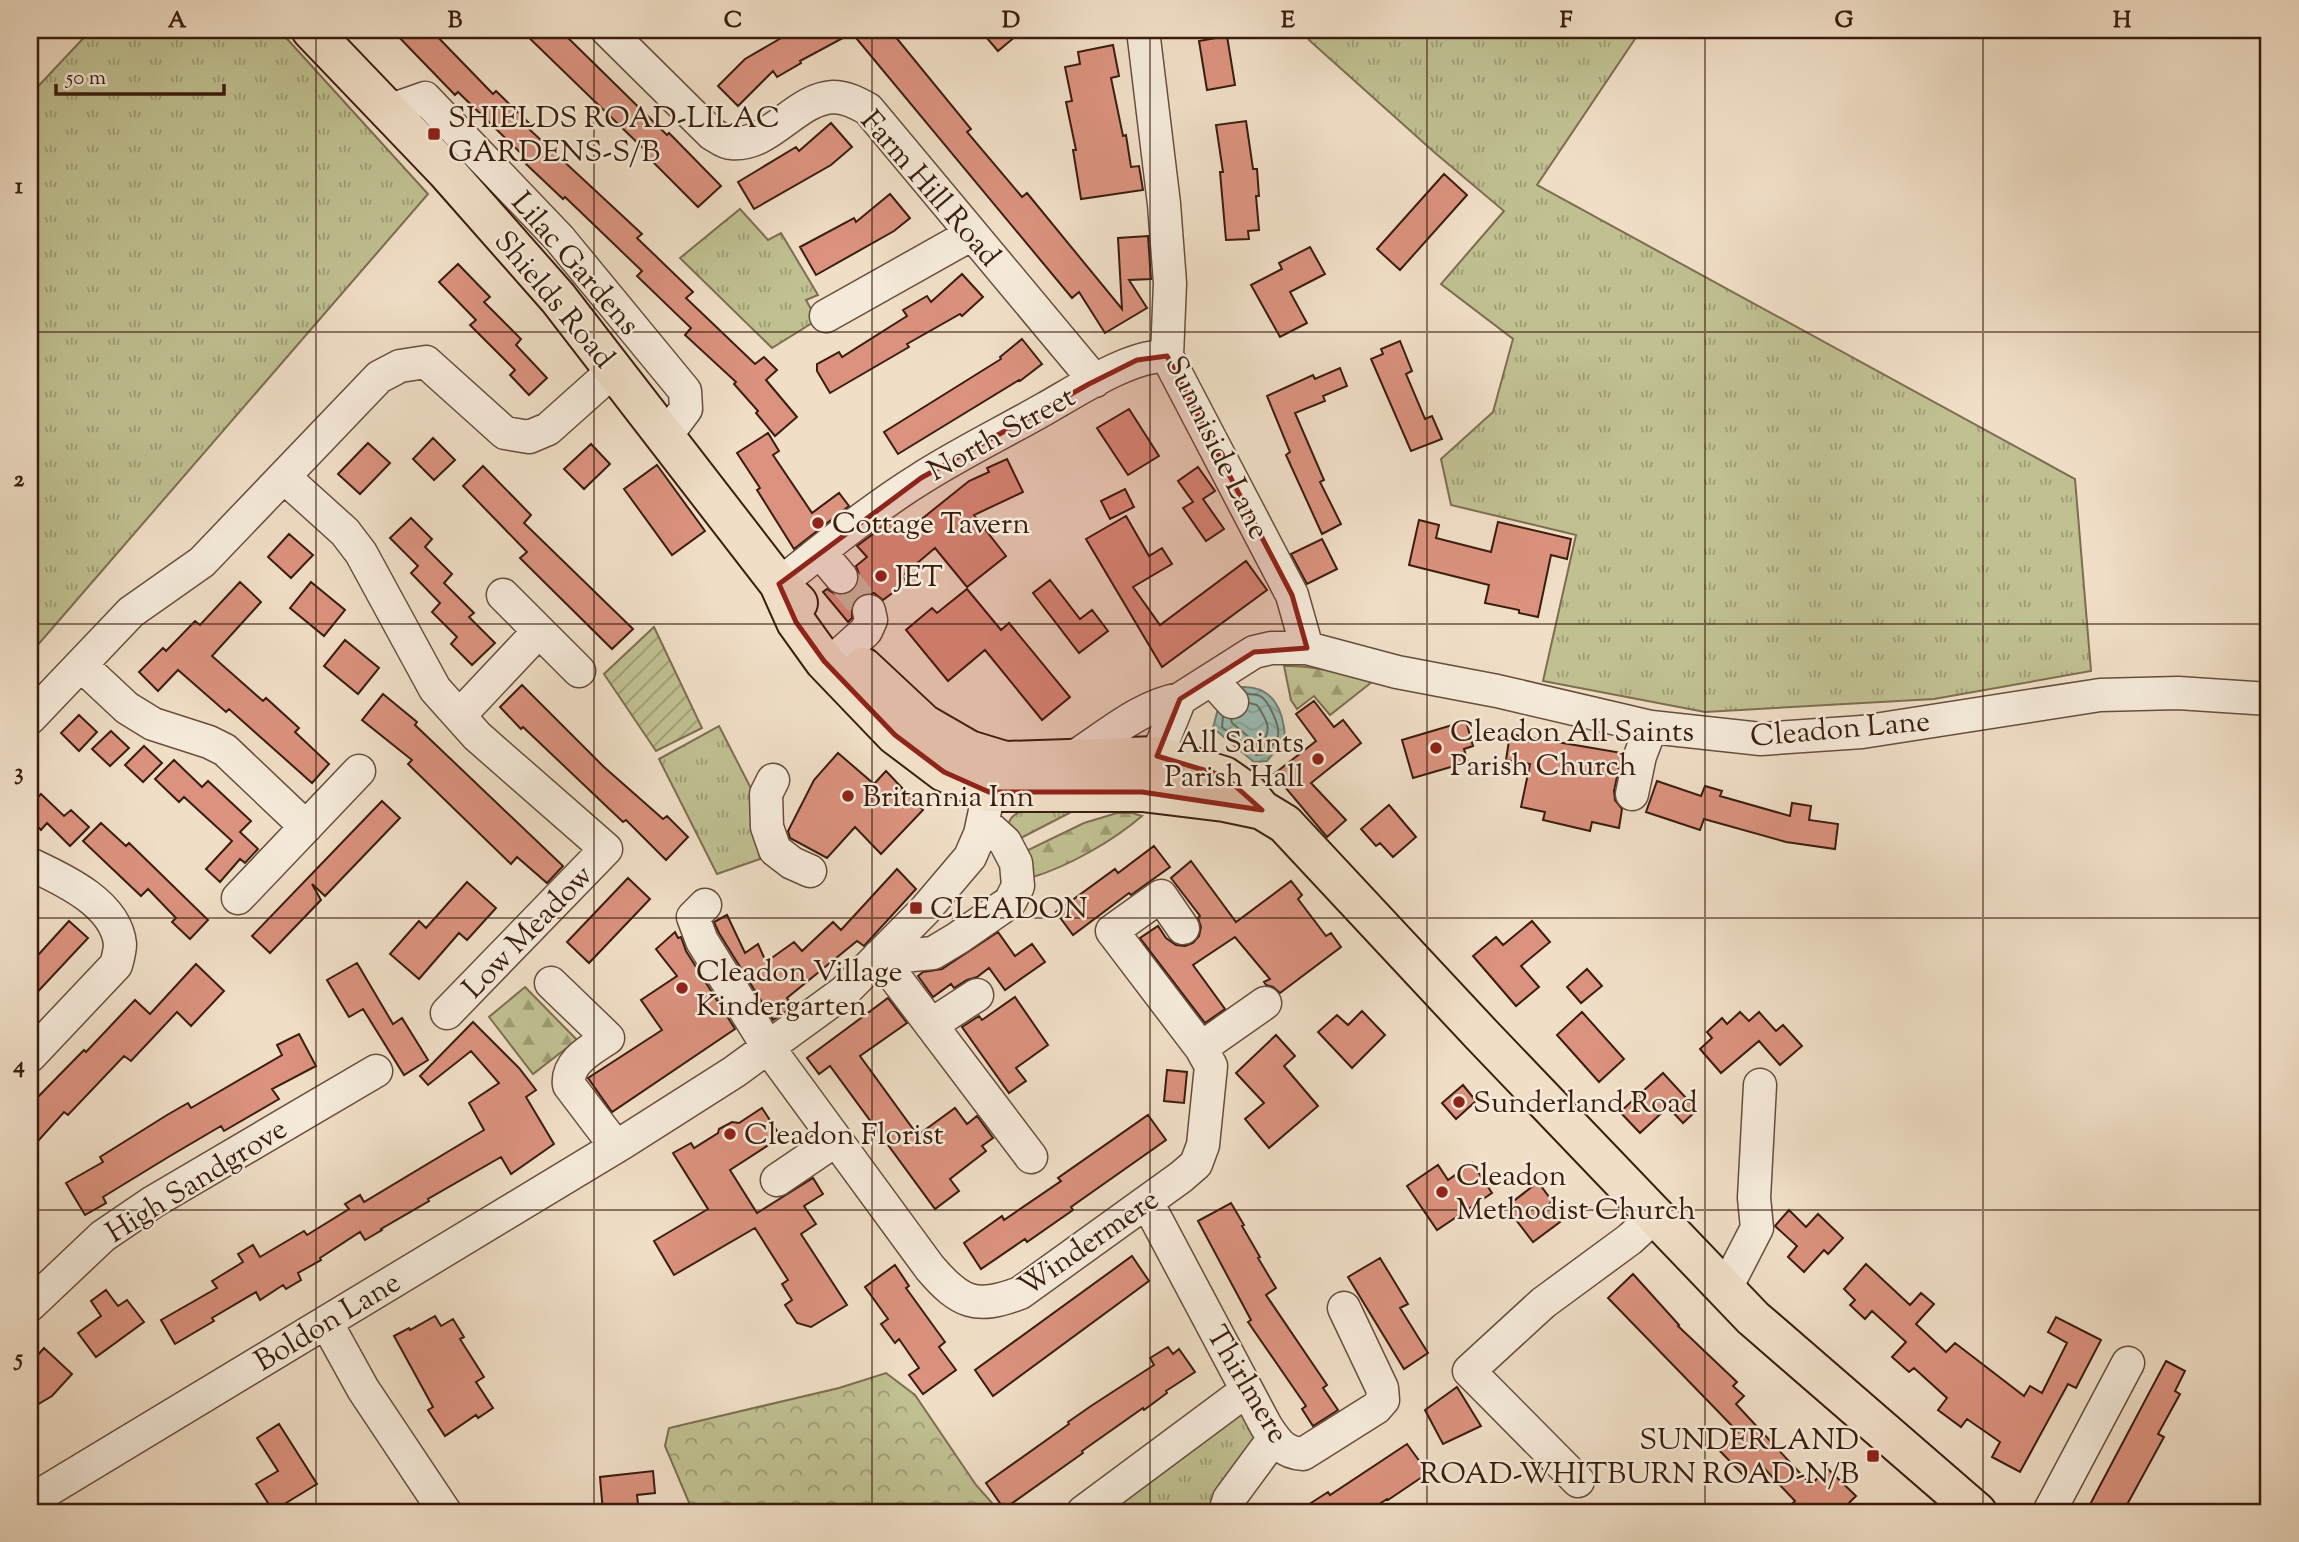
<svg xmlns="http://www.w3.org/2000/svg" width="2299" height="1542" font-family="'Sorts Mill Goudy',serif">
  <defs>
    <pattern id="grass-tufts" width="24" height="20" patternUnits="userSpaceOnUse" patternTransform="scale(1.75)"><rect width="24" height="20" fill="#c0c091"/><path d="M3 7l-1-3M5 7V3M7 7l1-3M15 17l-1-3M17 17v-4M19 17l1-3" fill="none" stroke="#9d9b75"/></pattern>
    <pattern id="forest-firs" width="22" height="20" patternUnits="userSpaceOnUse" patternTransform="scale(1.75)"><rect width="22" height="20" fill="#c0c091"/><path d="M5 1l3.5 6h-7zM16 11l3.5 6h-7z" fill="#9d9b75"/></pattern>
    <pattern id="park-crowns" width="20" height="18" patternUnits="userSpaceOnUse" patternTransform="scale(1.75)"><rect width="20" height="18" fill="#c0c091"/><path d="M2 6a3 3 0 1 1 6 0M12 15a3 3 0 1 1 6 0" fill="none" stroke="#9d9b75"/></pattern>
    <pattern id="garden-furrows" width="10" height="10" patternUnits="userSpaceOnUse" patternTransform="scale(1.75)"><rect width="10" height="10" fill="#c0c091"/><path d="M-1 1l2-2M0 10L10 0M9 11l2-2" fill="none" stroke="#9d9b75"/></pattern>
    <pattern id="water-waves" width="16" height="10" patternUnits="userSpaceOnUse" patternTransform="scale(1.75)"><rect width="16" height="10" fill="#9abcb3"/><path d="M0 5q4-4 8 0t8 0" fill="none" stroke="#85a199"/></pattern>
  </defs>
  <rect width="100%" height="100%" fill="#f0dec6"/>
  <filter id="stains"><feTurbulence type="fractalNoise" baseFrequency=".00286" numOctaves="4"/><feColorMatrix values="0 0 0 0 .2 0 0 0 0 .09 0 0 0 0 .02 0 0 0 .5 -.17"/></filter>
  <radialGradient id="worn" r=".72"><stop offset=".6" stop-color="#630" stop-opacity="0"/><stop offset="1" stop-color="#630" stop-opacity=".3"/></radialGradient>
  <!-- grass -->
  <path fill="url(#grass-tufts)" stroke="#7d6e50" stroke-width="2" d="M91,30H279L428,194L30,654V95Z
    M1307,30H1641L1537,185L2075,479L2091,671L1934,699L1705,712L1543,681L1576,535L1451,505L1441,459L1493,412L1513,339L1441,284L1504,211L1434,152L1309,40Z
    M740,209L768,240L781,233L818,295L806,300L817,320L772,348L680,258Z
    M719,726L761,808L754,826L760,859L717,874L659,759Z
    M1025,810H1075L1019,839L1007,830C1009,818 1013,814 1025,810Z
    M1239,1408L1257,1435L1215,1495L1209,1512H1112L1111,1507Z"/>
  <!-- forest -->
  <path fill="url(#forest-firs)" stroke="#7d6e50" stroke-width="2" d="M1284,666C1313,665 1344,673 1372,682L1330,715L1314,696L1297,709L1291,700Z
    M1117,813H1132L1142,816C1113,841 1069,866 1033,877L1028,850L1084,823Z
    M525,987L577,1040L533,1074L489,1017Z"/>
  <!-- park -->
  <path fill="url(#park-crowns)" stroke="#7d6e50" stroke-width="2" d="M886,1373L915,1395L976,1485L1000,1512H693L665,1446L669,1428L839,1388Z"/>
  <!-- garden -->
  <path fill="url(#garden-furrows)" stroke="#7d6e50" stroke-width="2" d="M654,627L702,728L656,751L604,674Z"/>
  <!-- water -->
  <path fill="url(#water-waves)" stroke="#747c71" stroke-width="2" d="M1242,687C1273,686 1284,710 1285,739L1267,761L1254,762L1213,728C1219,706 1218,696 1242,687Z"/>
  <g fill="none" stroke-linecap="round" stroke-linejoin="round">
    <!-- shore -->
    <path stroke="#6a6c60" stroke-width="2" d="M1223,716L1222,727L1256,755L1264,754C1269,749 1276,743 1278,736C1280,726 1270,705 1263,698C1259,694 1253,694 1247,694
      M1231,719L1232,723L1257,744H1261C1273,730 1267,720 1257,705L1249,703"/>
  </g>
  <!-- building -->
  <path fill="#db927e" stroke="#3a1d0e" stroke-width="2" d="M392,30H431L493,94L496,91L532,126L529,129L642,234L637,238L693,292L686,298L755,364L764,357L777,370L766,380L797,417L775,436L756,413L758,411L734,384L736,382L685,335L691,328L637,276L642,271L565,197L563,199L526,164L529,161L458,92L455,95Z
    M521,30H560L667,135L669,133L721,186L698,207L646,155L648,153Z
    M795,30H890L971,129L967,132L1022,197L1027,193L1122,309L1118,238L1148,236L1151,279L1129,280L1147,308L1105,333L1079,292L1072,298L852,33L800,61L801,63L777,77L773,71L738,106L718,86L745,59Z
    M980,30H1023L998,51Z
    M1227,36L1235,85L1207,90L1199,41Z
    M1113,45L1119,76L1111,78L1123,136L1126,135L1131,167L1139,166L1143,190L1081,199L1073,150H1076L1066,102L1072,101L1065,67L1080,64L1078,52Z
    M1246,121L1253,169H1257L1259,196H1256L1259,230L1248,231L1249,239L1226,240L1220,172H1223L1216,125Z
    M831,123L852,147L831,165L754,209L738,182L796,147L799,151Z
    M1444,174L1467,195L1400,270L1377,249Z
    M890,194L910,218L894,231L816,275L800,247L854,218L856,222Z
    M1310,247L1325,274L1290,292L1307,323L1280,337L1251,285L1282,269L1279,263Z
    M458,264L490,297L484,302L521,339L516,345L547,378L529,395L510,375L515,370L470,325L476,320L439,282Z
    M962,274L983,297L962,316L960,314L907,344L909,347L830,393L817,371V364L839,352L842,357L907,316L903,310L927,296L931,302Z
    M1022,339L1042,364L1020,381L1019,380L898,454L884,432L1001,359L1000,357Z
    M1400,341L1412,371L1406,374L1425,419L1432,416L1442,439L1411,451L1371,359L1383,354L1381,349Z
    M1340,368L1347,386L1323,396L1325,401L1295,413L1324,480L1320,482L1341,524L1322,534L1286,455L1290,452L1267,396L1313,375L1315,379Z
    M1129,409L1159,456L1128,475L1097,428Z
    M768,433L779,451L773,455L812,513L839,493L849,506L794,549L757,490L760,488L737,453Z
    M433,438L455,460L434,480L413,459Z
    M368,443L390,463L360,494L338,474Z
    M591,444L610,464L584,489L564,469Z
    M1007,459L1023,492L974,515L1006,556L967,587L935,548L902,576L907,582L883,600L874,593H866L857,597L852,605V618L848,622L823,592L827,589L835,594L844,595L853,591L858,583L859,574L856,566L867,557L857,546L892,520L903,534L969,481L989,472L987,468Z
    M657,465L705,531L672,555L624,489Z
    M483,466L531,515L524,523L633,629L612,649L520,558L527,552L463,486Z
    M1198,467L1215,491L1203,499L1224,529L1206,541L1183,508L1193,502L1178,481Z
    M1125,489L1134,507L1110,519L1101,501Z
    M1126,516L1149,556L1162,548L1172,564L1133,587L1160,625L1246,561L1267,590L1162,667L1086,539Z
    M411,518L432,539L425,547L452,574L444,583L474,613L469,617L495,643L472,665L451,644L457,637L432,612L440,603L411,573L418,566L390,538Z
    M1419,520L1439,525L1436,538L1491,552L1498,522L1571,539L1567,559L1551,555L1538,617L1519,613V610L1485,603L1489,585L1409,565Z
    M289,534L313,555L291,578L268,557Z
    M1322,539L1337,569L1307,584L1291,554Z
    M1050,580L1080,619L1092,610L1108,631L1079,653L1033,593Z
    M240,582L261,602L212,656L263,701L266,698L299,728L295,732L329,764L312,783L229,709L226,712L178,670L158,691L139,672L163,648L166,651L195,621L200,625Z
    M311,582L345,610L324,636L290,608Z
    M967,589L1001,630L1009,623L1070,697L1042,720L985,650L948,681L906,630L932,608L937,613Z
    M345,640L379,668L358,694L324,666Z
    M522,685L604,767L663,819L667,816L688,837L666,860L626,820L623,822L523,727L521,729L500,707Z
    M383,694L417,722L415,725L563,866L547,883L517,857L511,864L408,764L412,760L362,720Z
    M1314,701L1334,727L1343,720L1361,743L1311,783L1346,820L1327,837L1274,774L1316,741L1296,714Z
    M79,715L97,732L79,751L61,733Z
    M1466,721L1473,746L1464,749L1468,762L1413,778L1402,740Z
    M111,731L129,748L110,766L92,749Z
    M1510,734L1622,753L1614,791L1615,800L1622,809L1619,828L1592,822L1590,831L1543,820L1545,812L1521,807L1530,764L1506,760Z
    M144,746L162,763L143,782L125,765Z
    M838,753L874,784L886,771L923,810L881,854L855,827L827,858L790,838L788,831L814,780Z
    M174,760L202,787L208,781L251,821L240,832L258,849L245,863L240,859L220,882L206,869L232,841L184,797L179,802L155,779Z
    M1657,781L1701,796L1705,786L1722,791L1720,796L1790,816L1792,803L1811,806L1809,820L1838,824L1835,849L1786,842L1704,819L1700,830L1646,812Z
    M41,794L64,816L71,810L89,827L70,846L47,823L41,830L30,819V805Z
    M382,801L400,818L325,896L312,884L321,900L270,953L252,936Z
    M1389,805L1416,837L1393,857L1380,843L1376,846L1361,829Z
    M101,823L126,846L129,843L208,920L190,939L172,922L176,918L148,889L141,896L83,841Z
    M1154,846L1170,867L1131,895L1129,893L1073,935L1056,912L1115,869L1118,873Z
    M1191,861L1236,922L1291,881L1302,895L1298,899L1326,936L1331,933L1341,947L1280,993L1273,987L1266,985L1264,982L1270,979L1235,937L1193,965L1225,1009L1205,1023L1140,938L1158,926L1166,938L1176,945L1185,946L1193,943L1199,936L1201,927L1198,918L1200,916L1171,878Z
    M897,869L916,889L864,946L857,941L787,998L793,1007L773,1020L719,933L714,922L727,915L745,953L758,944L766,962L794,942L802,951L833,922L841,930Z
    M628,878L650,899L589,963L567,942Z
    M467,882L496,908L467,940L459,933L419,979L390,954L419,921L426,928Z
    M69,921L88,938L30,1000V964Z
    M1532,921L1550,942L1521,966L1539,987L1516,1006L1473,956L1496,937L1503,945Z
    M675,932L678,938L681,937L686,951L735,1029L612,1112L588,1078L662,1030L641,1000L677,976L656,949Z
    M998,932L1015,956L1032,944L1045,962L1005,990L989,968L977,977L967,980L954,988L951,984L933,997L918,976L923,972L942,969Z
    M357,963L393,1024L402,1018L428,1060L404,1075L363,1009L349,1017L327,980Z
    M196,964L224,991L191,1026L177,1012L131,1061L124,1056L68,1115L64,1112L30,1150V1105L84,1050L86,1052L135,1000L150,1014Z
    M1587,969L1602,986L1581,1003L1567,987Z
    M1015,997L1048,1045L1016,1068L1026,1081L1009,1093L962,1027L979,1016L982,1020Z
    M888,998L907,1023L860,1056L916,1133L918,1135L955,1108L967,1124L977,1116L993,1138L982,1146L986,1151L950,1179L959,1191L935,1209L830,1066L819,1074L807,1058Z
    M1362,1011L1385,1035L1352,1068L1318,1032L1337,1015L1348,1025Z
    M1582,1012L1624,1059L1599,1082L1557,1035Z
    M1740,1012L1749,1021L1759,1012L1776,1031L1783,1025L1802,1046L1780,1065L1759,1041L1721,1073L1700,1049L1712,1038L1707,1032L1722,1018L1727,1024Z
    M473,1022L519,1068L536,1090L526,1097L554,1144L511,1174L501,1157L428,1199L429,1201L381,1229L382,1230L365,1240L360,1232L320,1258L321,1260L298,1273L301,1280L286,1289L283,1285L260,1300L256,1292L212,1318L214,1321L175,1344L161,1320L217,1288L212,1281L243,1262L238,1254L253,1245L260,1257L304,1231L307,1235L349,1209L345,1204L360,1195L364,1202L484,1130L469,1103L499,1083L471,1051L428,1085L420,1076Z
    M299,1034L316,1066L272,1089L279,1099L224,1131L221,1126L170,1156L103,1197L106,1203L85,1215L66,1183L103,1162L100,1157L167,1115L188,1103L191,1108L282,1055L277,1045Z
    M1276,1035L1295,1056L1284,1066L1318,1106L1269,1148L1245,1119L1264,1103L1236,1073Z
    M1167,1070L1187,1072L1184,1103L1164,1101Z
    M1663,1073L1697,1110L1683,1123L1668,1107L1640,1133L1620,1112Z
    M1463,1085L1476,1101L1456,1119L1442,1103Z
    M762,1108L781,1137L730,1170L757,1213L813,1178L823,1194L804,1206L816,1224L801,1234L847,1305L811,1327L797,1323L785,1305L792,1300L782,1284L788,1280L755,1228L674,1275L654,1241L708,1209L673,1153L691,1143L694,1148L718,1133L719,1129L732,1122L739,1123Z
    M1148,1115L1166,1140L1071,1207L1073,1210L1027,1242L1025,1239L981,1269L964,1243L1002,1216L1004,1220L1061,1181L1058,1178Z
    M1472,1163L1492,1193L1437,1230L1407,1186L1438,1165L1448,1180Z
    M1538,1182L1552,1201L1548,1205L1560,1222L1533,1242L1506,1207Z
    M1231,1203L1244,1225L1242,1226L1260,1257L1258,1258L1276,1288L1266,1295L1327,1385L1323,1388L1338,1410L1313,1426L1302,1409L1306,1406L1248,1322L1251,1320L1198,1221Z
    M1789,1210L1806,1227L1818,1214L1843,1238L1828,1254L1824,1250L1804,1272L1788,1257L1797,1246L1775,1226Z
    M1132,1256L1149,1281L993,1396L975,1370Z
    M1380,1258L1408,1304L1400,1308L1428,1353L1404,1369L1348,1277Z
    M1866,1264L1910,1305L1921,1293L1934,1304L1916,1324L1946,1352L1955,1343L2024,1396L2030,1386L2042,1393L2067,1343L2048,1332L2056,1317L2101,1340L2076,1388L2068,1384L2020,1472L1992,1457L2000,1442L1967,1419L1961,1427L1938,1410L1947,1398L1914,1368L1909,1372L1892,1357L1906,1342L1872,1311L1865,1319L1850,1305L1855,1300L1844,1289Z
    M895,1265L909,1286L906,1288L945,1342L939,1347L956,1370L923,1394L909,1375L919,1368L899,1339L895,1343L881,1324L888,1319L865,1287Z
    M1633,1274L1679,1325L1678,1326L1737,1382L1733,1386L1744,1396L1736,1404L1811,1485L1827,1468L1856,1496L1840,1512H1784L1795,1501L1762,1466L1748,1480L1719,1450L1738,1432L1608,1298Z
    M106,1290L118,1306L127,1300L144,1322L96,1357L78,1333L101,1316L91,1301Z
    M435,1316L441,1326L453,1319L464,1337L460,1339L484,1377L476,1382L493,1408L478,1418L476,1415L445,1436L428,1410L433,1407L394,1336L409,1328L410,1330Z
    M1168,1347L1173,1354L1179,1349L1195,1372L1166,1391L1167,1393L1144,1410L1143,1408L1082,1451L1083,1453L1004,1509L986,1483L1069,1424L1068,1422L1091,1406L1154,1365L1150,1358Z
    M44,1348L72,1374L52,1396L30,1409V1364Z
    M2166,1361L2185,1371L2175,1391L2180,1394L2158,1434L2164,1437L2123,1512H2086Z
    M1457,1387L1481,1426L1443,1444L1425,1410Z
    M279,1424L317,1484L273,1511L256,1484L278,1471L257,1438Z
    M1407,1444L1428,1473L1388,1500L1387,1499L1367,1512H1297L1328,1492L1330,1495Z
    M653,1471L655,1493L637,1495L639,1512H603L600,1477Z"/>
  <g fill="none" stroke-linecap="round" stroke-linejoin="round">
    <!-- minor-tunnel -->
    <path stroke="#ccb7a1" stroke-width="32" stroke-dasharray="32 16" stroke-linecap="butt" d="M841,577L869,611"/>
    <defs>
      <path id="minor" d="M607,30L712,134C718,137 724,143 731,143C770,147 795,99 833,97C846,97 857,103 868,109L1095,381
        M1143,30L1164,204L1170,283L1167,356L1292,595L1307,648
        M388,111L425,98L559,238L685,391L686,409L665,437
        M826,316L972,234
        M284,477L345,532L361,553L435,689L477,736L606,849L447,1013
        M820,552L841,577
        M779,584C825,548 870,510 920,479C961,453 1004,432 1046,408C1078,390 1130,355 1167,356
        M503,595L579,671
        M81,665L127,708L153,724L209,742L225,750L306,827
        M828,665L866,631L871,620L869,611
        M1212,680L1232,702
        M459,716L539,631
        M30,718L131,612L202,562L379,377L400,366L426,362L505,433L529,437L548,429L614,370
        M1071,759C1106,737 1140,706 1180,699
        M1148,778L1180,699L1254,652L1271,648H1307L1397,672L1497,691L1651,727L1761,739L1862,732L2100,695L2178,693L2269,699
        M773,780L766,794L767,827L775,850L792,863L810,871
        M1632,794L1640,756L1651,727
        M30,864C62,879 116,903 120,944C120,951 118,958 116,965L30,1056
        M238,898L359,771
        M705,905L693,917L702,941L768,1047L930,1268C960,1303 976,1310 1020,1293L1181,1177L1196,1164L1203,1145L1211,1066L1201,1048
        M1183,928L1161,896L1112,931L1201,1048L1265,1003
        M888,948L903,956L933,953L958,938L1010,902L1018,886L1016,863L1005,842L983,822
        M879,956L1031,1157
        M551,983L608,1038C592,1049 566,1062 569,1085L616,1147
        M931,1025L977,995
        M777,1180L836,1140
        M1147,1202L1266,1426C1276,1441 1283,1453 1303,1454L1376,1408L1383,1400L1382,1388L1344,1308
        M1725,1290L1757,1228L1754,1198L1760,1085
        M30,1305L103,1236L153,1202L376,1071
        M326,1322L363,1389L445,1512
        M1578,1481L1469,1371L1543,1303L1630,1239L1655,1216
        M30,1501L624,1142L734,1072L844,992L925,910L970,857L980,834L989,792L1000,771
        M1083,1512L1247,1390
        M1225,1512L1229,1499L1274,1438
        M2049,1512L2128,1363"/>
      <path id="highway" d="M311,30L446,171L558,298L779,584L798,603
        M779,584L796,622L824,661L895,735L944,772L989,792H1142L1224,802L1262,810L1285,824L1481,1034L1753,1318L1977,1512
        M863,667L924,724L969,750L1005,761L1157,756L1224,776L1247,792L1260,808"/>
    </defs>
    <!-- minor casing -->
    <use href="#minor" stroke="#684d3c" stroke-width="35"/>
    <!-- highway casing -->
    <use href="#highway" stroke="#3a1d0e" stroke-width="42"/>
    <!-- minor -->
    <use href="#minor" stroke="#f5eada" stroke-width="32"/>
    <!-- highway -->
    <use href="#highway" stroke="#f0dec6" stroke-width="38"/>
  </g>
  <!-- marked area -->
  <path fill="#8f2418" fill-opacity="0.2" stroke="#8f2418" stroke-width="5" stroke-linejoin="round" d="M1167,356L1292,595L1307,648L1254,652L1180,699L1157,756L1224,776L1262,810L1142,792H989L944,772L895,735L824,661L796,622L779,584L921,478L1089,384L1137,360Z"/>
  <!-- grid -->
  <path fill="none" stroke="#3a1d0e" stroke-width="2" stroke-opacity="0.55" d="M316,30V1512M594,30V1512M872,30V1512M1150,30V1512M1427,30V1512M1705,30V1512M1983,30V1512M30,332H2269M30,624H2269M30,918H2269M30,1210H2269"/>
  <!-- markers -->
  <g fill="#8f2418" stroke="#f5eada" stroke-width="2.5">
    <rect x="427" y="127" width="14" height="14" rx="3.5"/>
    <circle cx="818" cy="523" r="7"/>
    <circle cx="881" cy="576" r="7"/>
    <circle cx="1436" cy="748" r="7"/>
    <circle cx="1318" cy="759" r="7"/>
    <circle cx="848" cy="796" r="7"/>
    <rect x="909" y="901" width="14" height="14" rx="3.5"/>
    <circle cx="682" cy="988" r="7"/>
    <circle cx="1459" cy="1102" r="7"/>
    <circle cx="730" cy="1134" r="7"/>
    <circle cx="1442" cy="1192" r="7"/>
    <rect x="1866" y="1449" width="14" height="14" rx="3.5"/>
  </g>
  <g text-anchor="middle" stroke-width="5" stroke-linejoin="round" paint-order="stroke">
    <!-- poi labels -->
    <g font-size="30" fill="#3a1d0e" stroke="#f5eada" text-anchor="start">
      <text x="448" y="127">SHIELDS ROAD-LILAC<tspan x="448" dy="34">GARDENS-S/B</tspan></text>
      <text x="832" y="533">Cottage Tavern</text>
      <text x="895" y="586">JET</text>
      <text x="1450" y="741">Cleadon All Saints<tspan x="1450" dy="34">Parish Church</tspan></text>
      <text x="1304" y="752" text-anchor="end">All Saints<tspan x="1304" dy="34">Parish Hall</tspan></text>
      <text x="862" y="806">Britannia Inn</text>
      <text x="930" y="918">CLEADON</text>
      <text x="696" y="981">Cleadon Village<tspan x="696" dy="34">Kindergarten</tspan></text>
      <text x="1473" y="1112">Sunderland Road</text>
      <text x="744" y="1144">Cleadon Florist</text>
      <text x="1456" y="1185">Cleadon<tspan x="1456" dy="34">Methodist Church</tspan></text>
      <text x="1859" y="1449" text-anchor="end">SUNDERLAND<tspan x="1859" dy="34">ROAD-WHITBURN ROAD-N/B</tspan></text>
    </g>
    <!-- street labels -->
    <g font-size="30" fill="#3a1d0e" stroke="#f5eada">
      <text transform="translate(931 188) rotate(49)" y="10">Farm Hill Road</text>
      <text transform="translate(576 263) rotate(49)" y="10">Lilac Gardens</text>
      <text transform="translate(555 299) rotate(50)" y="10">Shields Road</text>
      <text transform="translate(1001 433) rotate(-29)" y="10">North Street</text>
      <text transform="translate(1218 447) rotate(64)" y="10">Sunniside Lane</text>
      <text transform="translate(1840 728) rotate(-5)" y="10">Cleadon Lane</text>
      <text transform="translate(527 931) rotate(-46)" y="10">Low Meadow</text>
      <text transform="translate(196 1180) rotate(-32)" y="10">High Sandgrove</text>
      <text transform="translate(1088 1242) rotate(-35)" y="10">Windermere</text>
      <text transform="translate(327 1321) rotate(-31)" y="10">Boldon Lane</text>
      <text transform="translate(1248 1384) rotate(59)" y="10">Thirlmere</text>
    </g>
  </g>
  <!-- margin -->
  <rect width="2299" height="1542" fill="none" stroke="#f0dec6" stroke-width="77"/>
  <!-- scale -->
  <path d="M56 84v10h168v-10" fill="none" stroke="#3a1d0e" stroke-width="3.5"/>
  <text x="66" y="84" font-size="21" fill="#3a1d0e" stroke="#f5eada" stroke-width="5" paint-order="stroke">50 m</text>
  <rect x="38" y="38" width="2222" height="1466" fill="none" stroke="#3a1d0e" stroke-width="2.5"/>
  <g font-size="23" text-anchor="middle" font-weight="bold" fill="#3a1d0e">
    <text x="177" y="27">A</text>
    <text x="455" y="27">B</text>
    <text x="733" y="27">C</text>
    <text x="1011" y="27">D</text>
    <text x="1288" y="27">E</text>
    <text x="1566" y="27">F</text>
    <text x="1844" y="27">G</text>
    <text x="2122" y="27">H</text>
    <text x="19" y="193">1</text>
    <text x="19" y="486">2</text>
    <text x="19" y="779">3</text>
    <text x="19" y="1072">4</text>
    <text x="19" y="1365">5</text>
  </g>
  <rect width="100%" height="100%" filter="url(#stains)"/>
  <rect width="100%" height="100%" fill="url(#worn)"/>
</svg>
